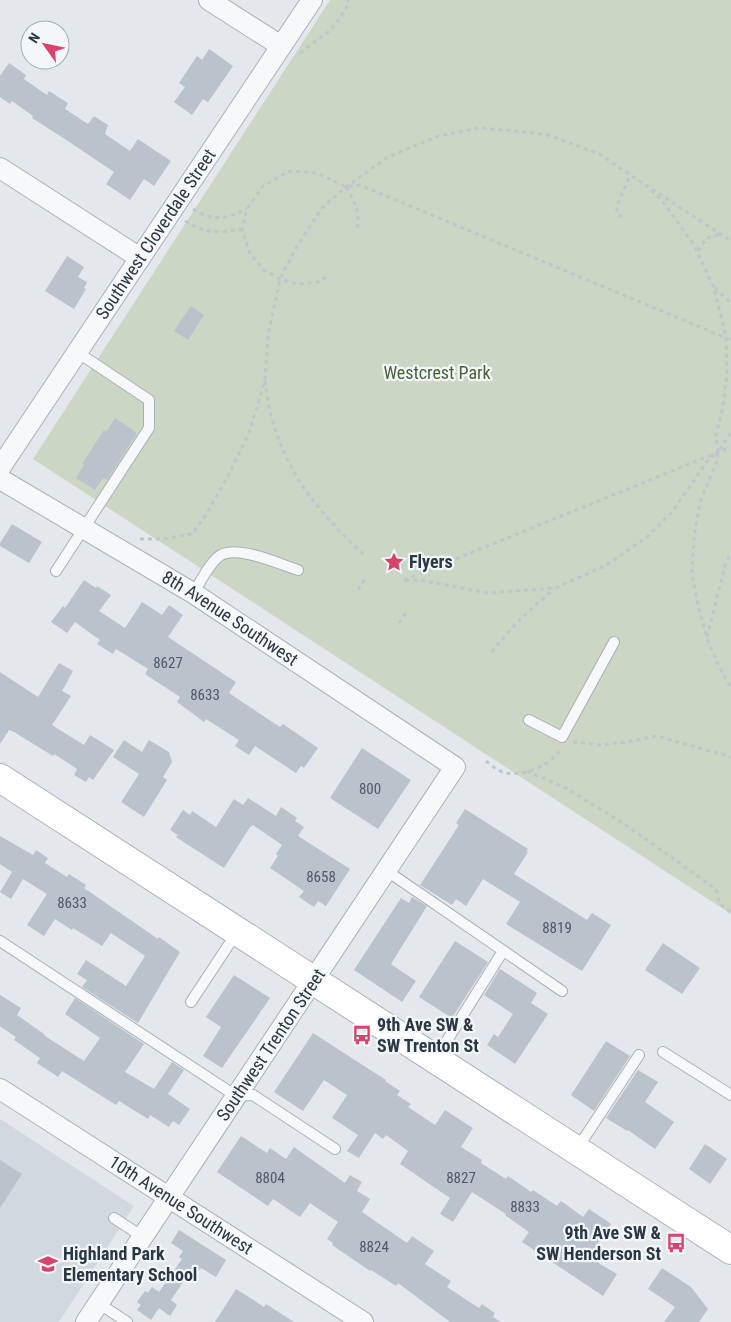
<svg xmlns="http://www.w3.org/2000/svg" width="731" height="1322" font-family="'Roboto Condensed',sans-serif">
  <rect width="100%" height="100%" fill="#e4e8ec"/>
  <!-- built -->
  <path fill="#d1d8de" d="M0,1119L134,1206L59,1322H0Z"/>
  <!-- green -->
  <path fill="#cbd7c4" d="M330,0H731V914L33,459Z"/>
  <!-- building -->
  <path fill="#bac2cb" d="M209,49L233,66L208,102L203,99L192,115L174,102L185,87L179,83L197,56L202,60Z
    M9,63L26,75L24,79L47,95L49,91L68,103L65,109L88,124L94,116L108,125L105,134L130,151L138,139L171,161L154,186L144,179L130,200L106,184L114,172L68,141L32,118L33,116L12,101L10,104L0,97V76Z
    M67,256L84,267L78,277L87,282L84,288L86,289L74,309L45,291Z
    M191,306L204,315L188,340L174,331Z
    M115,418L137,433L107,480L103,478L95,490L76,478L84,465L82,464L104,430L106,432Z
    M12,524L42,542L29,563L0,546V543Z
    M84,580L96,588L97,586L111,595L99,611L125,628L142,602L162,615L169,605L183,615L168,637L236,682L229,693L280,727L283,724L318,748L304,768L301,766L296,773L255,746L249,755L235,746L239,740L206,719L204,722L177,702L180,697L145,674L148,669L116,649L113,654L97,644L100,640L75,622L67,633L51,622L63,606L65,608Z
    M59,663L73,671L62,691L71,696L52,725L84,745L90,735L114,750L93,780L89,777L86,782L74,775L77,769L54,754L53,756L14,732L9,730L0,744V672L38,697Z
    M124,740L142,752L149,740L169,752L172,762L163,777L167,780L144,817L121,802L139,774L113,757Z
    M362,748L411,780L378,829L330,798Z
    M248,798L276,816L281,807L297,818L295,821L304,827L298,836L350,869L326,906L318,901L314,907L299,897L304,891L270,868L278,856L276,854L282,845L253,825L250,827L224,868L176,837L178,835L170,830L183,810L190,815L192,811L216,827L234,799L243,805Z
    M465,809L528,849L526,851L528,852L514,874L587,920L592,913L611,925L582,971L506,924L520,902L483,879L466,906L456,899L452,905L420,885L459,825L456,823Z
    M0,836L33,855L36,850L48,858L45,863L67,877L69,874L86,885L84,888L158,939L159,937L180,952L138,1023L82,987L87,980L77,974L86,960L126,986L145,956L111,933L102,946L73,928L72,930L55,919L44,936L27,925L47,894L23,879L11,899L0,892L12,872L0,864Z
    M412,897L427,906L391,964L416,981L402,1002L354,970L401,898L409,903Z
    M455,941L488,962L452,1018L419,997Z
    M663,943L700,968L682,994L645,970Z
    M500,969L537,993L531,1003L548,1014L515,1064L487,1045L494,1034L498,1037L513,1014L484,995Z
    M234,975L270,998L222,1068L203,1056L221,1027L206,1017Z
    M0,995L21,1008L17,1015L44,1034L45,1036L84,1061L100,1038L65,1014L75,998L144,1044L125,1072L154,1089L172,1062L184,1070L168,1094L190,1109L179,1125L173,1121L169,1127L150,1115L148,1119L119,1101L116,1105L62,1071L58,1077L37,1063L40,1058L14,1040L16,1037L0,1026Z
    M313,1033L386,1080L385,1081L400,1091L397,1095L411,1104L408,1107L435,1125L445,1110L473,1128L461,1147L482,1160L481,1163L506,1179L508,1176L531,1192L533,1190L557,1206L561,1201L583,1217L589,1209L611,1224L591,1254L600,1264L617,1274L603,1296L522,1242L529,1232L505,1215L506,1214L472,1192L453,1222L440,1214L450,1198L400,1164L408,1151L386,1135L383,1139L375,1133L359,1158L347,1151L358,1135L332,1118L347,1095L324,1080L303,1111L274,1092Z
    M606,1041L630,1056L594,1111L571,1095Z
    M638,1070L658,1082L645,1102L674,1122L655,1149L628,1130L627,1131L606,1118Z
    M241,1136L267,1153L270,1148L286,1159L294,1147L345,1183L350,1175L362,1182L357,1191L370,1199L362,1212L407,1243L412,1236L434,1251L425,1264L451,1281L447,1287L479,1308L482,1304L495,1313L493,1317L501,1322H450L398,1283L396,1286L371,1270L370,1271L332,1245L333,1243L327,1239L338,1222L310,1203L300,1217L273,1199L268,1206L217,1172Z
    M705,1144L727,1159L710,1184L689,1169Z
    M0,1160L22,1174L0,1208Z
    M179,1230L226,1260L216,1277L201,1268L200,1270L194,1266L171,1300L177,1305L170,1316L159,1308L151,1320L137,1310L141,1305L137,1302L145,1291L148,1293L152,1287L159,1292L182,1259L179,1257L183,1251L171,1243Z
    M662,1268L691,1287L708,1309L699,1322H664L675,1307L648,1289Z
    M236,1289L264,1307L266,1304L294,1322H215Z"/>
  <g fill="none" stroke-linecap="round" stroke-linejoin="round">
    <defs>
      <path id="lane" d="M56,571L149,428V400L77,352
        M193,593C201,582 207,567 217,558C232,542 279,564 298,570
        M529,720L562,737L614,642
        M387,871L562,991
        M0,941L236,1096L253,1095L335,1149
        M191,1002L237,932
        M663,1052L731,1095
        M436,1058L503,951
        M577,1149L639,1055
        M114,1218L143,1237
        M98,1303L127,1322"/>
      <g id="street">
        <path d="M209,0L281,46"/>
        <path d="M0,168L140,258"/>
        <path id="s1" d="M0,468L312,0"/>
        <path id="s2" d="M0,479L193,593L455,767L86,1322"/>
        <path id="s3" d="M0,1089L363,1322"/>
      </g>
      <path id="secondary" d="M0,778L731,1250"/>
    </defs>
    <!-- lane casing -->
    <use href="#lane" stroke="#a8b0b7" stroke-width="12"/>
    <!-- street casing -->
    <use href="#street" stroke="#a8b0b7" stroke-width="22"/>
    <!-- secondary casing -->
    <use href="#secondary" stroke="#a8b0b7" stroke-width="30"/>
    <!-- path -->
    <path stroke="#c2c6cb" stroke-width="3" stroke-dasharray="4 4" stroke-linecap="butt" d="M300,53L332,29L346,9L348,0
      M346,187C355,202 360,211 357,229
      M652,189L731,241
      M193,209C213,222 227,219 247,209
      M622,217L617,214V206L630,175
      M185,221C206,234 219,233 242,229
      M698,251L707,238L721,234
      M326,277L319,282L297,284L280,279L264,270L250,254L242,229L247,209L263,186L289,171L317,173L346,187L360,185L731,340
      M715,288L731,303
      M265,381C267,392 268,404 271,415C287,477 321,514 365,556
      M731,433L718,452L717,461L700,502L694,537L692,574L698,606L707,638L718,664L731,688
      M140,539H161L192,534L207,513L229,474L249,433L265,380L268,336L280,279L297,246L322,208L346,187L388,157L438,136L479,128L527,132L548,135L599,154L647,186L664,203L694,245L714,288L726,337L727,373L723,407L716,435L718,452L708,460L672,512L647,537L605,566L555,588L488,593L420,580L401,581
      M404,580L731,447
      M358,590L366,577
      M399,623L407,611
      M707,637L726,562L731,553
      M492,652C510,628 531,608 554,589
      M573,742L601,745L626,742L657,736L731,757
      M486,761C491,765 499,772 506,773C527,776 549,766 561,749
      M527,771L566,788L623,823L716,889L720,904L731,912"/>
    <!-- lane -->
    <use href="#lane" stroke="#f7f8fa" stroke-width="10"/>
    <!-- street -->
    <use href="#street" stroke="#f7f8fa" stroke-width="20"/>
    <!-- secondary -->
    <use href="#secondary" stroke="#fff" stroke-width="28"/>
  </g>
  <!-- icons -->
  <defs>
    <symbol id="sight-bare" viewBox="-9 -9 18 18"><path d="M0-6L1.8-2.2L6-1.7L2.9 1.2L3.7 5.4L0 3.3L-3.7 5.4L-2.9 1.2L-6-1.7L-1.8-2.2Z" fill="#d7436d" stroke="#f4f7f9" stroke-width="2.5" paint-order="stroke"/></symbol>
    <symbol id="bus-bare" viewBox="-9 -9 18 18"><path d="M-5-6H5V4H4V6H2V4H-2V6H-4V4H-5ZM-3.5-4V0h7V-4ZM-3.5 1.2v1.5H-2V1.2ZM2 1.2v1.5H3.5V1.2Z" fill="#d7436d" stroke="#f4f7f9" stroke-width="2.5" paint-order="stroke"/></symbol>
    <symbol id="school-bare" viewBox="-9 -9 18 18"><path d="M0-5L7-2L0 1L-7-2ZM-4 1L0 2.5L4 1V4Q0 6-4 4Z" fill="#d7436d" stroke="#f4f7f9" stroke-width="2.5" paint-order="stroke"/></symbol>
  </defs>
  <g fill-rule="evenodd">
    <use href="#sight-bare" x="380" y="548" width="28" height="28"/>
    <use href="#bus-bare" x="348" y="1021" width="28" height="28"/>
    <use href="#bus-bare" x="662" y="1229" width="28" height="28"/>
    <use href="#school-bare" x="34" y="1250" width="28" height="28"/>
  </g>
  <g text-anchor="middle" stroke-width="4.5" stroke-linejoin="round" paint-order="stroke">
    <!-- number labels -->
    <g font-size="15" fill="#4e5a67">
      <text x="168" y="668">8627</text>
      <text x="205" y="700">8633</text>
      <text x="370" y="794">800</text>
      <text x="321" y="882">8658</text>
      <text x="72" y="908">8633</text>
      <text x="557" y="933">8819</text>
      <text x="270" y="1183">8804</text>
      <text x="461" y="1183">8827</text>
      <text x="525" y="1212">8833</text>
      <text x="374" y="1252">8824</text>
    </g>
    <!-- street labels -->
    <g font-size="18" fill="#2a3846" stroke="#f4f7f9">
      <text dy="6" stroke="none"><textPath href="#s1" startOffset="281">Southwest Cloverdale Street</textPath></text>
      <text dy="6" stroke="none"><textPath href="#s2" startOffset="269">8th Avenue Southwest</textPath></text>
      <text transform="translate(271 1045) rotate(-56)" y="6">Southwest Trenton Street</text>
      <text dy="6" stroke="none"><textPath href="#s3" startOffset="215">10th Avenue Southwest</textPath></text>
    </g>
    <!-- park labels -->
    <g font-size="18" fill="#456336" stroke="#f4f7f9">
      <text x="437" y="379">Westcrest Park</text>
    </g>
    <!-- poi labels -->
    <g font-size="18" font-weight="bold" fill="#2a3846" stroke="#f4f7f9" text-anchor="start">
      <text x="409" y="568">Flyers</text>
      <text x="377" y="1031">9th Ave SW &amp;<tspan x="377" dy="21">SW Trenton St</tspan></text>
      <text x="661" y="1239" text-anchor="end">9th Ave SW &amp;<tspan x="661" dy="21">SW Henderson St</tspan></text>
      <text x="63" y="1260">Highland Park<tspan x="63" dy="21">Elementary School</tspan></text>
    </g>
  </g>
  <!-- north arrow -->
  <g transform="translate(45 45) rotate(303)"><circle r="24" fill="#f4f7f9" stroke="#a3abb1"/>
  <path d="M0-4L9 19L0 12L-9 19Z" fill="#d7436d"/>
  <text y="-8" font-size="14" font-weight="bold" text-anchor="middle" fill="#2a3846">N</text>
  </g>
</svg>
